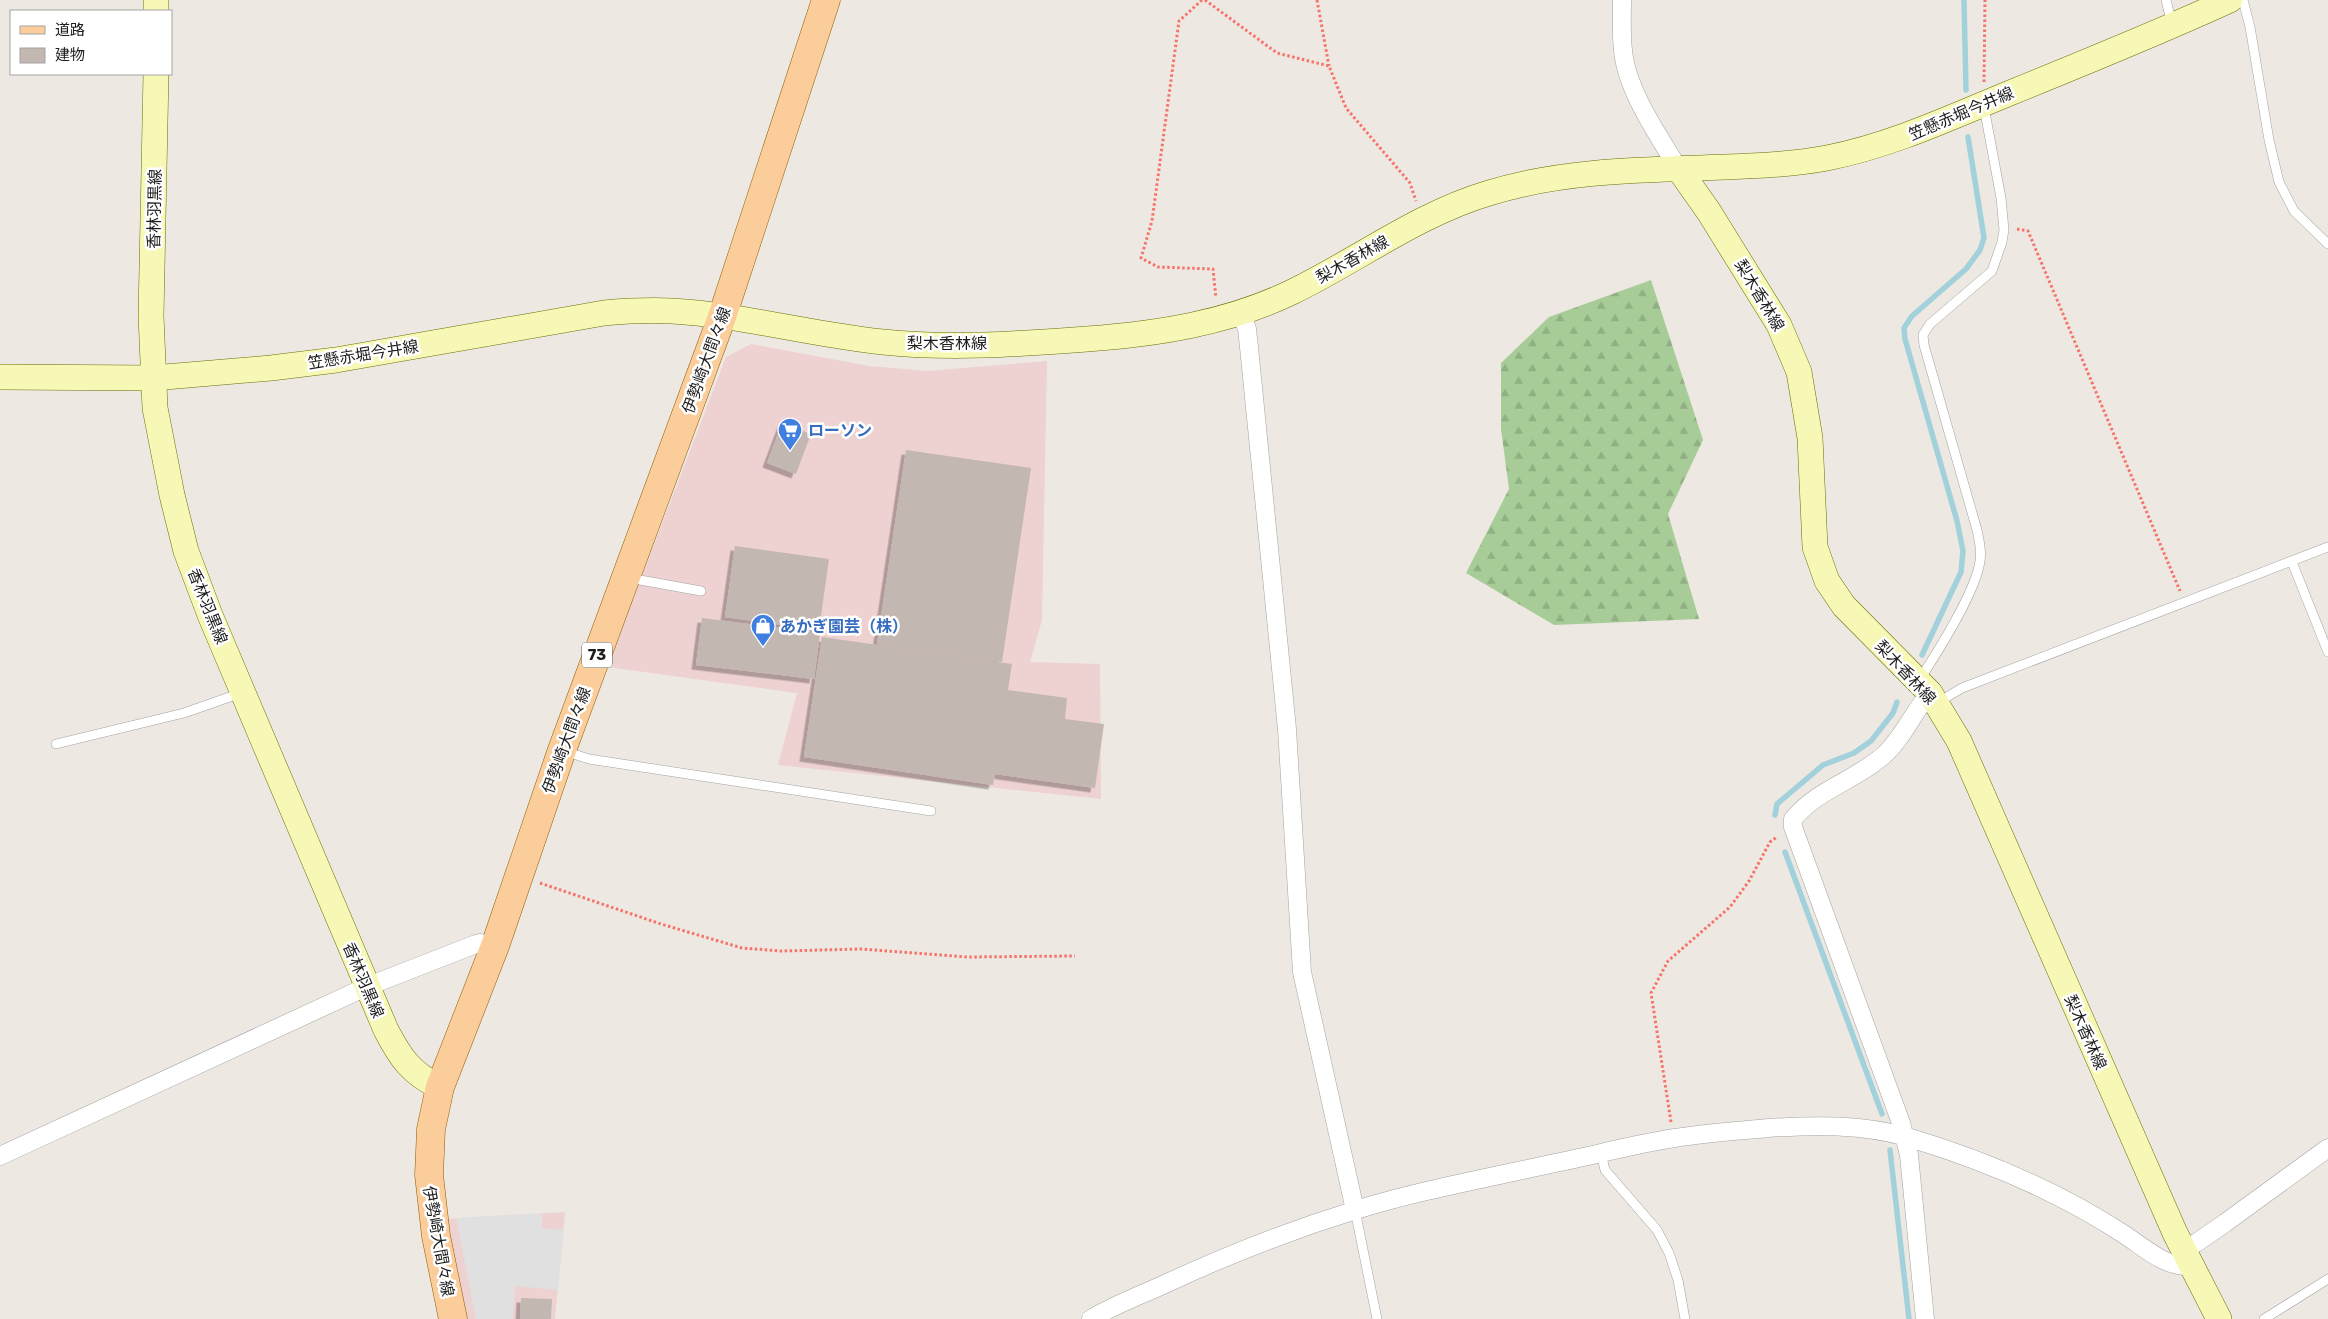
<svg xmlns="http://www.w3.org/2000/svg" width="2328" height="1319" font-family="Rubik,'Noto Sans JP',sans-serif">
  <defs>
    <pattern id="forest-firs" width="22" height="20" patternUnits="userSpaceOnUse" patternTransform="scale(1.25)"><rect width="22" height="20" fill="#a8cc97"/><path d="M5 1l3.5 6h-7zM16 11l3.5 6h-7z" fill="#90af82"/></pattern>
    <filter id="shadow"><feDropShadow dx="-4.5" dy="4.5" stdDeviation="0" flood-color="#0004"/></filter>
  </defs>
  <rect width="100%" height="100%" fill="#ede9e2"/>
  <!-- commercial -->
  <path fill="#eed1d1" d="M751,344L869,366L927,371L1047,361L1042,620L1030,662L1100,664L1101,799L778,765L797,693L607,667L726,357Z
    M565,1212L555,1319H466L446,1219Z"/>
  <!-- forest -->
  <path fill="url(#forest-firs)" d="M1651,280L1703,440L1668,514L1699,619L1554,625L1466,573L1509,489L1501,429V363L1549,317Z"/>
  <!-- parking -->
  <path fill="#e0e0e0" d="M542,1213V1228L564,1230L558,1290L515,1286L513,1319H476L456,1218Z"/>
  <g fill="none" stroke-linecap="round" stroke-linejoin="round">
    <!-- stream -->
    <path stroke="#a2d0db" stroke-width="5.5" d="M1964,0L1966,90
      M1922,655L1961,572L1963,551L1957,521L1905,339L1904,328L1912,316L1966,269L1980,250L1984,238L1968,137
      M1775,815L1777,804L1823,765L1854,753L1871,741L1893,713L1897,702
      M1785,852L1882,1114
      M1890,1150L1909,1319"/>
  </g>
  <!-- building -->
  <path fill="#c2b8b1" filter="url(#shadow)" d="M782,423L811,434L796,474L767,463Z
    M906,450L1031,468L1002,662L877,644Z
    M735,546L829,559L819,630L725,617Z
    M702,618L820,633L814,679L696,665Z
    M822,637L1012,664L1008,690L1067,698L1065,719L1104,724L1095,788L995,774L993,785L804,757Z
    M521,1298L552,1299L551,1319H520Z"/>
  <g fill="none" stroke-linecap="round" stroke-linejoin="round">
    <defs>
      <path id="service" d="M2166,0L2172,24
        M2243,0L2250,27L2269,140L2279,182L2294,211L2328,244
        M2292,562L2328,652
        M629,576L640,580L701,591
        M1920,679C1937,653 1976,591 1980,561C1982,550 1979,540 1977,530L1924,345L1923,335L1930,324L1992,271L2002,242L2004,230L2001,198L1984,107
        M1937,703L1962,688L2328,547
        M56,744L184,713L241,693
        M564,751L589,759L931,811
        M1601,1153L1605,1170L1657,1230L1669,1253L1678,1280L1685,1319
        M1355,1210L1377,1319
        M2264,1319L2328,1279"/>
      <path id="minor" d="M1622,0C1622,17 1621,34 1623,50C1626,89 1658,135 1678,168
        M1241,313L1247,329L1249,347L1287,729L1302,972L1355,1210
        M0,1156L366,987L476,944L480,943L495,946
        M2183,1249L2196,1243L2225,1223L2328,1148
        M1091,1319C1114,1305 1141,1295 1165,1284C1227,1255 1291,1230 1356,1210C1421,1190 1488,1178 1555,1163C1595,1155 1635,1144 1675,1138C1706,1133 1737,1131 1768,1128C1814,1125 1862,1124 1907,1137C1984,1160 2058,1191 2125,1235C2146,1249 2166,1268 2192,1266
        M1925,1319L1909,1155L1901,1123L1793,827V819C1819,788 1855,781 1884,755C1903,738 1913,712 1930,693"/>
      <path id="secondary" d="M156,11V0
        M156,74L151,316L155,408L172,495L186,551L210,615L386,1030C400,1057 411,1074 440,1087
        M1678,168L1709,212L1779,325L1799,372L1810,438L1815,547L1827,581L1844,606L1930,693L1959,741L2175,1233L2219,1319
        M0,377L153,378L271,368L336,360L604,313C627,311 650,310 672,311C743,315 812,335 883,342C950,349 1019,344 1087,339C1157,334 1228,323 1292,292C1358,260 1418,214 1489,193C1557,172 1629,170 1700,168C1742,166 1785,166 1827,158C1892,145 1949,118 2010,93C2084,63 2158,33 2230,0"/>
      <path id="primary" d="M453,1319L436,1236L429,1175L431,1129L440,1087L495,946L562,750L722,317L826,0"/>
    </defs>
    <!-- service casing -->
    <use href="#service" stroke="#a3a3a3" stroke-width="10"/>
    <!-- minor casing -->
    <use href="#minor" stroke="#a3a3a3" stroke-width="19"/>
    <!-- secondary casing -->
    <use href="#secondary" stroke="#686f07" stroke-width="26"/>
    <!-- primary casing -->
    <use href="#primary" stroke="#915d03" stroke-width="29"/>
    <!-- path -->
    <path stroke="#f77369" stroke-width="3" stroke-dasharray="2.5 2.5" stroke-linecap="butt" d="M1202,0L1179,21L1152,221L1141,258L1158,267L1213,269L1216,298
      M1205,0L1277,53L1329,66L1346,108L1410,183L1416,201
      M1317,0L1329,66
      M1984,82L1985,0
      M2017,229L2028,231L2180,591
      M540,883L661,924L742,948L781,951L861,949L967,957L1075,956
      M1671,1122L1651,993L1668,961L1730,907L1749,881L1770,842L1777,837"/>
    <!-- service -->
    <use href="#service" stroke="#fff" stroke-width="9"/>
    <!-- minor -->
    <use href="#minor" stroke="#fff" stroke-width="18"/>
    <!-- secondary -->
    <use href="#secondary" stroke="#f7f8b5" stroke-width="25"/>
    <!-- primary -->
    <use href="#primary" stroke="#facd9a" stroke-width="28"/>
  </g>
  <!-- icons -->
  <defs>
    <symbol id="supermarket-pin" viewBox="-11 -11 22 30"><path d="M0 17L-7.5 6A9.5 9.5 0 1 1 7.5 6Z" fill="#3f7fe0" stroke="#fff"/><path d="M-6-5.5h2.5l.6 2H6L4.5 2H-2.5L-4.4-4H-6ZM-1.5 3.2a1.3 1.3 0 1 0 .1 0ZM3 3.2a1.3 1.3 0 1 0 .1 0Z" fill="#fff"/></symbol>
    <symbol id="shop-pin" viewBox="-11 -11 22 30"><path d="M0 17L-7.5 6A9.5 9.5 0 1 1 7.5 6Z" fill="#3f7fe0" stroke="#fff"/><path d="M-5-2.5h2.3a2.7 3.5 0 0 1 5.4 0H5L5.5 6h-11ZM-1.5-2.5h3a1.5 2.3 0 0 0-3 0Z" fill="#fff"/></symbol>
  </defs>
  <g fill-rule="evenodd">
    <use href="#supermarket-pin" x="776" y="416" width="28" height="38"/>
    <use href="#shop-pin" x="749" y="612" width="28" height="38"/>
  </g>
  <g text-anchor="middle" stroke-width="5" stroke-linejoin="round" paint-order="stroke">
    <!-- shield labels -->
    <rect fill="#fff" stroke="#606060" stroke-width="1" x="582" y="642.5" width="30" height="25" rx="4"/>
    <g font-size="15" font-weight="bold" fill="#1c1c1c">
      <text x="597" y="660">73</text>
    </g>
    <!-- street labels -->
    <g font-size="16" fill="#1c1c1c" stroke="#fff">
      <text transform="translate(1961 113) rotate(-23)" y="6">笠懸赤堀今井線</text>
      <text transform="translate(154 209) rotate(-89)" y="6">香林羽黒線</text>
      <text transform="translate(1352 259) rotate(-29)" y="6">梨木香林線</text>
      <text transform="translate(1760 295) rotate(59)" y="6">梨木香林線</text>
      <text x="947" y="349">梨木香林線</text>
      <text transform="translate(363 354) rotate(-9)" y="6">笠懸赤堀今井線</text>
      <text transform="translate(706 360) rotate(-70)" y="6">伊勢崎大間々線</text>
      <text transform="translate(208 606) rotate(68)" y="6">香林羽黒線</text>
      <text transform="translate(1906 672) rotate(47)" y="6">梨木香林線</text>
      <text transform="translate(566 740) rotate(-70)" y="6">伊勢崎大間々線</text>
      <text transform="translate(364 980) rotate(67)" y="6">香林羽黒線</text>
      <text transform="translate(2086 1032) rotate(66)" y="6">梨木香林線</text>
      <text transform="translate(439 1241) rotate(80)" y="6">伊勢崎大間々線</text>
    </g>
    <!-- shop labels -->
    <g font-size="16" font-weight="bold" fill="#366cbe" stroke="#fff" text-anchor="start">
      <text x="808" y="436">ローソン</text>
      <text x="780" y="632">あかぎ園芸（株）</text>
    </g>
  </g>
  <!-- legend -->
  <rect x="10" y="10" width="162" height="65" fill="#ffffff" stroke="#a4a4a4"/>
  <rect x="20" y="26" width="25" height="8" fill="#facd9a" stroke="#a4a4a4"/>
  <text x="55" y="35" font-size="15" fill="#1c1c1c">道路</text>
  <rect x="20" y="48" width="25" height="15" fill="#c2b8b1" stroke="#a4a4a4"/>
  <text x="55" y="60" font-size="15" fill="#1c1c1c">建物</text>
</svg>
